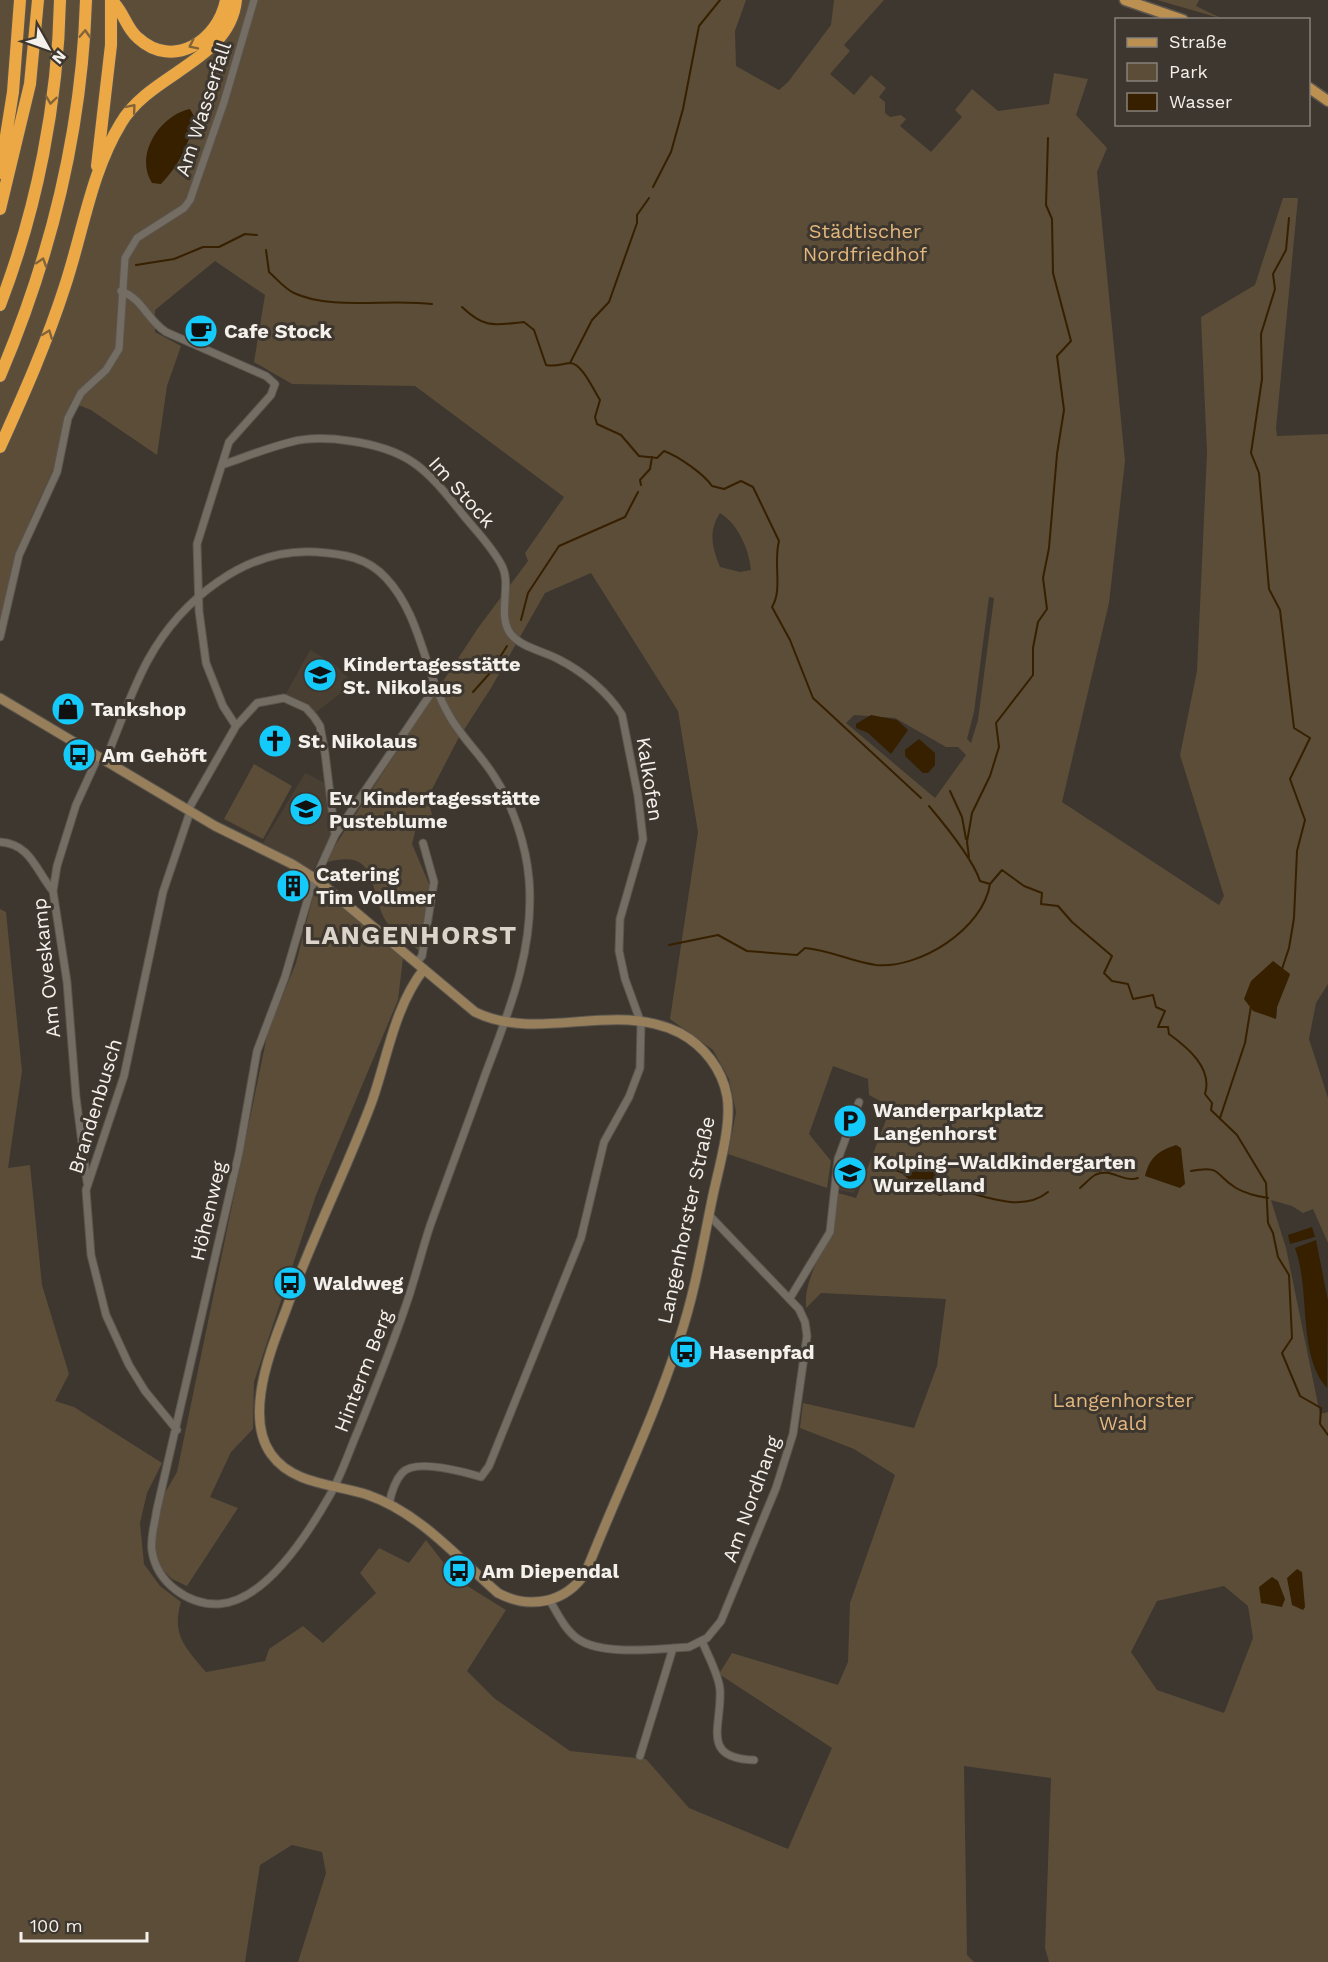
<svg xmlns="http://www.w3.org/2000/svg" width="1328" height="1962" font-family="'Work Sans',sans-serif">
  <rect width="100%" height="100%" fill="#3d372f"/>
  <!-- built -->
  <path fill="#493f32" d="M310,650L333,663L354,683L315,713L300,700L285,695Z
    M305,773L327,784L333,834L313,870L263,843Z
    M843,1157L865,1163L854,1193L838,1190Z"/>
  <!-- green -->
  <path fill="#5c4d38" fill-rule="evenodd" d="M0,0H746L735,31L736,66L779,90L788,82L831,25L834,0H884L844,45L850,51L830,74L854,95L871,75L886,88L879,97L885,102V113L890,117L901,115L906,119L900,126L931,152L962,117L955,110L972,89L998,111L1049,104L1054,73L1088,79L1076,115L1107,148L1097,172L1125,461L1109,603L1062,802L1219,905L1224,896L1180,755L1197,671L1207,453L1201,317L1255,285L1283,198H1298L1276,428L1277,436L1328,434V984L1316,1003L1309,1039L1328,1098V1243L1313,1209L1303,1213L1292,1206L1271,1200L1286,1248L1320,1414L1328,1412V1962H1049L1045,1948L1051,1778L964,1766L967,1955L974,1962H298L326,1873L322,1852L292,1845L260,1865L245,1962H0V909L6,912L22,1071L8,1168L30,1165L42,1285L69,1374L55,1401L74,1407L162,1463L147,1493L140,1523L144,1564L160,1586L181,1602C171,1635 186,1648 206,1672L265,1661L269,1649L303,1626L323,1643L376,1593L360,1573L379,1548L409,1563L426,1540L456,1579L506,1610L467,1671L494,1698L570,1751L646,1759L689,1808L788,1849L832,1748L719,1674L732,1653L838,1685L848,1662L850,1603L895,1475L854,1449L800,1428L803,1403L914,1428L937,1366L946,1299L821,1293L806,1308C803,1268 838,1240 838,1193L856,1198L891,1107L869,1095L868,1079L833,1066L809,1134L831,1161L827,1188L728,1154L736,1112L729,1079L713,1050L670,1019L698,832L678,711L591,573L545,593L491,688L458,739L428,797L433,820L417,824L412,844L430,886L419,951C408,941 391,931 384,918C368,885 378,849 327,862L334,847L478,628L528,561L525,553L564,497L415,386L292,384L254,362L265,295L215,261L155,310V332L181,346L167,386L157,455L91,410L71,402L53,470L31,518L0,627ZM720,513C738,524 749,549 751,570L740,572L720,567C712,547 708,532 720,513ZM989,597L994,598L978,720L971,743L967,739L974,712ZM854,715L895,718L946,747H958L966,755L935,798L846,723ZM1273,961L1290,975L1277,1007L1276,1019ZM913,1166L929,1169L940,1196L914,1184L900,1172ZM1224,1586L1248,1606L1253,1638L1224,1713L1157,1690L1131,1652L1157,1601Z
    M1157,0H1199L1196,6L1223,19Z
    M254,764L292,786L263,839L224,819Z
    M315,889L360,920L403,958L398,1000L316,1195L254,1382L253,1429L231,1452L210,1497L238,1508L187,1586L172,1579L161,1568L156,1555L155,1510L177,1472L268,1031L296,963Z"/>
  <!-- water -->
  <path fill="#362000" d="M190,109L195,118C189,144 180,164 161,184L152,183C134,155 160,115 190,109Z
    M871,715L897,720L908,730L891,754L868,733L856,728V724Z
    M919,739L935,753V765L928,773H923L905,756V750Z
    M1273,961L1290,974L1277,1007L1276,1019L1253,1011L1244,999L1251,981Z
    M1176,1145L1181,1148L1185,1184L1180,1188L1145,1176C1150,1157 1158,1151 1176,1145Z
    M913,1166L929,1169L947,1177L945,1194L940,1196C924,1190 912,1184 900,1171Z
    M1312,1227L1315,1237L1290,1244L1288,1235Z
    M1316,1240L1328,1301L1327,1388C1297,1355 1311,1291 1295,1248Z
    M1297,1569L1302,1572L1305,1607L1303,1610L1292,1605L1287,1578Z
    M1272,1577L1278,1581L1285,1599L1282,1607L1261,1603L1259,1587Z"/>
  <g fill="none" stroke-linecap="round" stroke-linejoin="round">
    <!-- stream -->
    <path stroke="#362000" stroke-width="2" d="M653,187L671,152L683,109L699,26L720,0
      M266,250L269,272C277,279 285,289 294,293C332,311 390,298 432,304
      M136,265L174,259L203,247H219L245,234L257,235
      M462,307C485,329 494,325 524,322L534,330L546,365C556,367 560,364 570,363C582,363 594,391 600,400L595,417L597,424L621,435L639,456L657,458L664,451C678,456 704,474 712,486L724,489L741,481L753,487L779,541C773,563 783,589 772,607L790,640L813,698L921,798
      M570,363L592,320L609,302L637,223V215L649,198
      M641,485L640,480L650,469L652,457
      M521,620L528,593L559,546L625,517L638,492
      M473,692L490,673L507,646
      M950,791L962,817L966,839
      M929,806C945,825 973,859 980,881L990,884L1002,870L1024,886L1042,893L1041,904L1058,906L1072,922L1112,956L1104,973L1112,981L1128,984L1133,999L1153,995L1156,1007L1165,1011L1158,1027H1168L1169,1034C1187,1047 1213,1068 1205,1094L1212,1103L1211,1110L1237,1135L1266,1183L1268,1223L1273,1233L1278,1257L1289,1275L1292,1338L1282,1353L1300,1396L1321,1408L1320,1424L1328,1435
      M969,857L967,842L972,813L990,776L999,747L996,723L1033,675V648L1038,622L1047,609L1043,578L1049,548L1057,454L1064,410L1057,356L1071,341L1053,273L1052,219L1046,205L1048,138
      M669,945L718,935L747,951L797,955L805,948C830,950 852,962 876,965C920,969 983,929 990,884
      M1282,969L1289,948L1294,918L1297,851L1305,820L1290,779L1310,738L1294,728L1280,610L1269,589L1259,473L1251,453L1262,379L1261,334L1275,289L1273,274L1286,250L1289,218
      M1220,1118L1245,1043L1251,1006
      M884,1166L901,1172
      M1191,1171C1223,1165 1214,1175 1236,1188C1246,1194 1257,1196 1268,1198
      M947,1187L958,1190
      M1080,1188C1085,1184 1090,1178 1095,1175C1110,1167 1123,1183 1138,1178
      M964,1191C991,1199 1025,1211 1048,1192"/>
    <defs>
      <path id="street" d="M121,291C143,299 147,320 166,332L266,376L275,384L271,395L229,442L197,544L199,611L206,663L223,706L236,726
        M222,465C245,457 267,448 291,442C310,437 330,438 350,441C407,449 425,467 460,511C474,529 492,546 502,566C512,586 497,614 510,633C520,647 543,651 558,659C582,671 608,692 622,715L638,796L643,839L620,919L619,951L625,979L641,1023L640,1068L629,1097L604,1142L581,1238L489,1466L481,1477C464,1472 415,1458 402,1473C394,1482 391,1494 389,1504
        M0,637L19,555L57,472L68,418L81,393L106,370L119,349L125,258L137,238L184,208L190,200L224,102L254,0
        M105,761C119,728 131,691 148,660C181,600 246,547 316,552C343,554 367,557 386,578C421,615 424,672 449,715C461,737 481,755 494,776C513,805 526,845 529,879C535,949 509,1011 485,1075C467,1126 448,1176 430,1226C422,1250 416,1275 408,1299C393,1344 375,1389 357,1433C348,1454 341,1476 330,1495C309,1532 266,1601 219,1604C188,1605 157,1583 152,1551C150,1538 155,1523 157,1509L239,1153L257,1051L285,977L311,888L335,835L325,753L320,726L314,717L306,708L284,698L257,703L236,726L188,810
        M335,835L436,686
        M0,842C31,844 36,871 53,891
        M416,963L422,956L434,882L423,843
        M87,1182L76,1097L67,982L53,891L57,866L76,805L98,757
        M790,1298L830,1232L838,1159L859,1102
        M177,1430L145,1391L129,1365L106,1315L91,1255L86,1190L124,1076L163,892L190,812
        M550,1601C558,1614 565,1630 578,1639C602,1656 660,1649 689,1647L707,1638L721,1621L776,1488L793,1434L807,1336L805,1322L799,1309L709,1215
        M702,1641C708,1656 719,1675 720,1690C722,1726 700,1758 754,1760
        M640,1756L673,1648"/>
      <path id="secondary" d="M0,698L215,826L292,864L316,879L475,1012C538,1043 615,1000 680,1033C704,1046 722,1069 727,1096C732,1124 719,1167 713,1195C703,1243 695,1293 679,1340C654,1419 616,1495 586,1572C566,1603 530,1610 498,1593C458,1558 420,1513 368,1495C335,1484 293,1485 271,1454C258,1436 258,1413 261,1392C265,1364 276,1336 286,1310C311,1240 345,1173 371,1104C387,1060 394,1007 424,969"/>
      <path id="primary" d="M1125,0L1183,20
        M1308,87L1328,101"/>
      <path id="highway" d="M111,0C124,11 125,27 138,38C173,70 218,41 226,0
        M97,166L111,45V0
        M0,173L13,92L20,0
        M0,209L30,84L38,0
        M0,305C37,209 58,102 60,0
        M0,376C51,256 82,130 86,0
        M0,447C24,394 47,342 65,286C83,232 91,172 121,123C150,73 230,61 236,0"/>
    </defs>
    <!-- street casing -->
    <use href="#street" stroke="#5a554e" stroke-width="9"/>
    <!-- secondary casing -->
    <use href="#secondary" stroke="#5a554e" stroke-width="11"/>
    <!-- primary casing -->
    <use href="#primary" stroke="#5a554e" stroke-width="13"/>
    <!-- highway casing -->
    <use href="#highway" stroke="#5a554e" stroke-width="14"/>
    <!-- street -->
    <use href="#street" stroke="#746d64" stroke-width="7"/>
    <!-- secondary -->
    <use href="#secondary" stroke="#987f5b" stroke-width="9"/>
    <!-- primary -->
    <use href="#primary" stroke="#bb9051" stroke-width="10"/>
    <!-- highway -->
    <use href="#highway" stroke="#eba845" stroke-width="12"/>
  </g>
  <!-- one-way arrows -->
  <defs><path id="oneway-chevron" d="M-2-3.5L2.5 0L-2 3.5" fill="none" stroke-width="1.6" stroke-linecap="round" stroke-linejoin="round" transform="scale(1.5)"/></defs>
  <g stroke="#836438">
    <use href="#oneway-chevron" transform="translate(85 34) rotate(-87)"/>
    <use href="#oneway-chevron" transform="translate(193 45) rotate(154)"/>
    <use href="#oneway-chevron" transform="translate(51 100) rotate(98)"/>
    <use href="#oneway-chevron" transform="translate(132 108) rotate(-50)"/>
    <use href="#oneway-chevron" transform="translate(42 262) rotate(-72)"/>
    <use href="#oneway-chevron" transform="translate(48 334) rotate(-69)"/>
  </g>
  <!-- icons -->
  <defs>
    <symbol id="cafe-disc" viewBox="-11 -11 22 22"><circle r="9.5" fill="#14cafb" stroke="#3d372f"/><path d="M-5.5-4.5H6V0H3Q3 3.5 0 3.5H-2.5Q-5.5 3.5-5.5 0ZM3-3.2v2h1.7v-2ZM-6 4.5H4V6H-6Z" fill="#111"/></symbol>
    <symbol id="school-disc" viewBox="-11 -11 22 22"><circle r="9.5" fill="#14cafb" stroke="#3d372f"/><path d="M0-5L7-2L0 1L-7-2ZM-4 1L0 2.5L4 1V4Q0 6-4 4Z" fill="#111"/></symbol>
    <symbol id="shop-disc" viewBox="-11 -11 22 22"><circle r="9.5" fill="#14cafb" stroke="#3d372f"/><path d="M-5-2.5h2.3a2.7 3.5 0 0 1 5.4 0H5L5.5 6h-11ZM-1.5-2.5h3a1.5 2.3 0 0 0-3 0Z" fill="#111"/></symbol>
    <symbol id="church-disc" viewBox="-11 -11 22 22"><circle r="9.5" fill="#14cafb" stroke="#3d372f"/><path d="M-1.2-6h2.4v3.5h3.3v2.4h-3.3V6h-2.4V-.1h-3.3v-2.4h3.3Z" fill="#111"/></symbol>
    <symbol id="bus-disc" viewBox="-11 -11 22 22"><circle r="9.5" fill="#14cafb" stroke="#3d372f"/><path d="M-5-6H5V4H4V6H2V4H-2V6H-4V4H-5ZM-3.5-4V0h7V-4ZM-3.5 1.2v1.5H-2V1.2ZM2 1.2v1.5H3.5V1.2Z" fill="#111"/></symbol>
    <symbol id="building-disc" viewBox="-11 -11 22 22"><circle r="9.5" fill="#14cafb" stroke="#3d372f"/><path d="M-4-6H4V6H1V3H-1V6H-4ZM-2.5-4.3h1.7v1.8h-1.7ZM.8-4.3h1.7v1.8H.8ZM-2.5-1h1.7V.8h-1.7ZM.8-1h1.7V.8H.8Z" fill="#111"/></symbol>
    <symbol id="parking-disc" viewBox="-11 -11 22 22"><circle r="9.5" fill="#14cafb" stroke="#3d372f"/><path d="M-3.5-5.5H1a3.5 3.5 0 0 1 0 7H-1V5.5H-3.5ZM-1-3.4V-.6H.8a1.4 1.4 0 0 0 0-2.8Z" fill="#111"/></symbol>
  </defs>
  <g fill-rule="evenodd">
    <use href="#cafe-disc" x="182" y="312" width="38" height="38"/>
    <use href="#school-disc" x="301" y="656" width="38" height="38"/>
    <use href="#shop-disc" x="49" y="690" width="38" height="38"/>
    <use href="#church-disc" x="256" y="722" width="38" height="38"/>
    <use href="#bus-disc" x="60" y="736" width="38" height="38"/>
    <use href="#school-disc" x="287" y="790" width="38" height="38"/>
    <use href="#building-disc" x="274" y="867" width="38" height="38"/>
    <use href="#parking-disc" x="831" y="1102" width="38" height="38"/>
    <use href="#school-disc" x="831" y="1154" width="38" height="38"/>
    <use href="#bus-disc" x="271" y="1264" width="38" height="38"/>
    <use href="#bus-disc" x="667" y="1333" width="38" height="38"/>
    <use href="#bus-disc" x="440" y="1552" width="38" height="38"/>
  </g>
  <g text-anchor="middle" stroke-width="6" stroke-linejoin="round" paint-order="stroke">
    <!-- street labels -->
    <g font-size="20" fill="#f4f0eb" stroke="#3d372f">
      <text transform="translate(203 109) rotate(-72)" y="7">Am Wasserfall</text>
      <text transform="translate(462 492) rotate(48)" y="7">Im Stock</text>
      <text transform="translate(650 779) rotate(81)" y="7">Kalkofen</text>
      <text transform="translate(46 968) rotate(-96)" y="7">Am Oveskamp</text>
      <text transform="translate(95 1106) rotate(-73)" y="7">Brandenbusch</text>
      <text transform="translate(208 1211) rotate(-77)" y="7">Höhenweg</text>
      <text transform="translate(686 1220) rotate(-78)" y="7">Langenhorster Straße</text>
      <text transform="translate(363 1371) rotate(-69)" y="7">Hinterm Berg</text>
      <text transform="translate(751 1499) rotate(-70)" y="7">Am Nordhang</text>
    </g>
    <!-- park labels -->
    <g font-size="20" fill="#e3b77e" stroke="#3d372f">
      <text x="865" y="238">Städtischer<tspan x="865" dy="23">Nordfriedhof</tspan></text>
      <text x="1123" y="1407">Langenhorster<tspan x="1123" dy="23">Wald</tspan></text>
    </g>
    <!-- poi labels -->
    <g font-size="20" font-weight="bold" fill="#f4f0eb" stroke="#3d372f" text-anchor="start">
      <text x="224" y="338">Cafe Stock</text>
      <text x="343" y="671">Kindertagesstätte<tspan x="343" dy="23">St. Nikolaus</tspan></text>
      <text x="91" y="716">Tankshop</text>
      <text x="298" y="748">St. Nikolaus</text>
      <text x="102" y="762">Am Gehöft</text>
      <text x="329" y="805">Ev. Kindertagesstätte<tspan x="329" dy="23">Pusteblume</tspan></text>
      <text x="316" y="881">Catering<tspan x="316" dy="23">Tim Vollmer</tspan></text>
      <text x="873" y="1117">Wanderparkplatz<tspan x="873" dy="23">Langenhorst</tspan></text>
      <text x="873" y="1169">Kolping–Waldkindergarten<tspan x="873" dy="23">Wurzelland</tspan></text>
      <text x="313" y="1290">Waldweg</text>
      <text x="709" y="1359">Hasenpfad</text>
      <text x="482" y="1578">Am Diependal</text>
    </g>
    <!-- district labels -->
    <g font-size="26" font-weight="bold" letter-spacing="1.5" fill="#dcd4ca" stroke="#3d372f">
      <text x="411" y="944">LANGENHORST</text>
    </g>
  </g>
  <!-- legend -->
  <rect x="1115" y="18" width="195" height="108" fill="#3d372f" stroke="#86817a" stroke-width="1.5"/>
  <rect x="1127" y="38" width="30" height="9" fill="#bb9051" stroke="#86817a" stroke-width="1.5"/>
  <text x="1169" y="48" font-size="18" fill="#f4f0eb">Straße</text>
  <rect x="1127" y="63" width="30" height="18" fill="#5c4d38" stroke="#86817a" stroke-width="1.5"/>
  <text x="1169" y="78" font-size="18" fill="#f4f0eb">Park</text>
  <rect x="1127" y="93" width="30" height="18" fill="#362000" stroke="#86817a" stroke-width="1.5"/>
  <text x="1169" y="108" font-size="18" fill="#f4f0eb">Wasser</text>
  <!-- north arrow -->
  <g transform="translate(48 48) rotate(130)" stroke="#3d372f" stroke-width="4.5" paint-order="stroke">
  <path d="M0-4.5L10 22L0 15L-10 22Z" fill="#f4f0eb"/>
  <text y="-9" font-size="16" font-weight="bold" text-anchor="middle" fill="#f4f0eb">N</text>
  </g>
  <!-- scale -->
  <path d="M21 1932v9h126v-9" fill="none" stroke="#f4f0eb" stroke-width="3"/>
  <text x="30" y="1932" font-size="18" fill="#f4f0eb" stroke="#3d372f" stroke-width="4.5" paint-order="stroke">100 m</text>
</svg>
